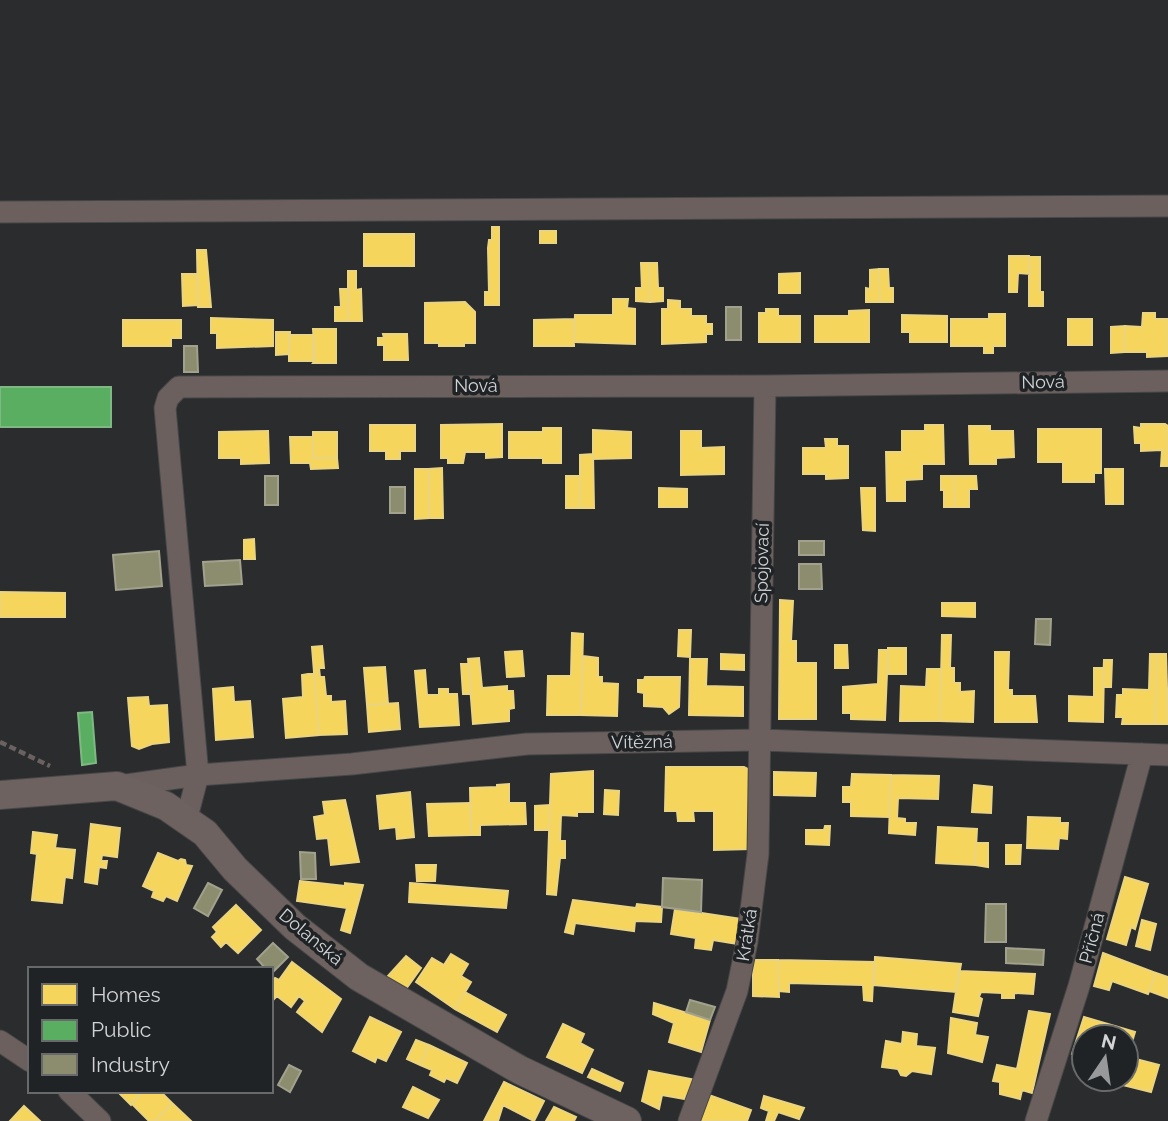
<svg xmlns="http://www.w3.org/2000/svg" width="1168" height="1121" font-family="Raleway,sans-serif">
  <rect width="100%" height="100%" fill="#2a2c2e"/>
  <!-- homes -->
  <path fill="#f6d55c" stroke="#ebd480" stroke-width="2" d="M492,227H499V305H485V292H489L488,248L489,240H492Z
    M540,231H556V243H540Z
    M364,234H414V266H364Z
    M197,250H206L211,307H198Z
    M1009,256H1029L1030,274L1018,273L1017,292H1009Z
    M1029,256L1040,257V292H1043V306H1029Z
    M641,263H649L650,302L636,301V288H642Z
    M649,263H657L658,288H663V301L650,302Z
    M879,269L880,302H866V288L870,289V270Z
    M879,269H888L889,288H893V302H880Z
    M348,271H356V290L361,289L362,321H348Z
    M800,273V293H779V274Z
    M182,274H197L198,305L183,306Z
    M340,289H349L348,321H335V307H341Z
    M613,299H628L627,308L635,309V344L574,342L575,315H613Z
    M668,300L680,301V309H691V316H706V324H712V334H706V342L662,344V309H668Z
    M465,302L475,312V343H464V346H439V343H425V303Z
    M766,309H778V316H800V342H759V313H766Z
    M869,310V342H815V316H849V311Z
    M1143,313H1155V319H1168V356L1147,357V352H1124L1125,326L1142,327Z
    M989,314H1005V346H993V353H984V346H951V319H989Z
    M902,315L947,316V342H910V332H902Z
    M211,318L273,320V346L217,348V333H211Z
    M574,319V346H534V320Z
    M1068,319H1092V345H1068Z
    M123,320H181V338H171V346H123Z
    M1125,326L1124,352L1111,353V327Z
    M313,329H336V363H313L315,360Z
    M276,332H290L289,354L276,355Z
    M383,334H407L408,360H384V345H378V338H384Z
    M289,335H313V361H289Z
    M502,424V457L486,458V452H465L463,463H448V458H441V425Z
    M1141,424H1165L1168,426V466H1161L1162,450L1141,451V443H1135L1134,427L1141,428Z
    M370,425H415V451H400V459H386V451H370Z
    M925,425H943L944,464H922V479L905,480V501H887L886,452H902V431H925Z
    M969,426H990V431H1013L1014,457L996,458V464H970Z
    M543,428H561V463H543V458H509V432H543Z
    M1038,429H1101V473H1094V482H1063V462H1038Z
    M593,430L631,432V458L593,459Z
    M268,431L269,463L241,464V458H219V432Z
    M681,431H701V448L724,447V474L681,475Z
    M313,432H337V458H313Z
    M290,437H313V458H337L338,468L311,469L310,463H291Z
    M825,439H837V446H848V478L826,479V474H803V448H826Z
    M593,454L594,508H580V455Z
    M442,468L443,518H429V469Z
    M415,469H429V518L415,519Z
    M1105,469H1123V504H1106Z
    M566,476H580V508H566Z
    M941,476H954L955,507H944V490H941Z
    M954,476H976L977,489H969V507H955Z
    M659,488L687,489V507H659Z
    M861,488H875V531L863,530Z
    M254,539L255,559H244V540Z
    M0,592L65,593V617H0Z
    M780,600L793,601L791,641H796V663H816V719H779Z
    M942,603H975V617L942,616Z
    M679,630H691L690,657L678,656Z
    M572,633L583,634L581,715H547L548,676H571Z
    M942,635H951L950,668H954V683H960V692L974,691L973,722L940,721Z
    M835,645H847L848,668H835Z
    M322,646L324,668H319L320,677H324L326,696H331V702L345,701L347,734L319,735L312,647Z
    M888,648H906V674H888Z
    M879,650H888L885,720L851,719V713H843V687L878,684Z
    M522,651L524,676L507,677L505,652Z
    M995,652H1009L1008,690H1012V696H1035L1037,722H995Z
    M721,654L744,655V670L721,669Z
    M1150,654H1157L1155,724H1122L1123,717H1116L1117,695H1123V689L1149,690Z
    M1157,654H1166L1168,724H1155Z
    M583,656L598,658V677H602V683L618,684L617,716L581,715Z
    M479,658L482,688L507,686V691H513L514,708L509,709V721L473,724L468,659Z
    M690,659H707L706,686L743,687V716L689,715Z
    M1104,660H1112L1111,687H1103Z
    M461,664H469L471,693L463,694Z
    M385,667L388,704L367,705L364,668Z
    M1094,668H1104L1103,722L1069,721V696L1094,697Z
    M927,669H941L940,721H900L901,686L926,687Z
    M425,670L427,695H439V689H448V694H457L459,725L420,727L415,671Z
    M314,673L319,735L286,738L283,699L303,697L302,675Z
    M645,677H680L679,707L669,714L663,707L644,706V693L638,692V680H644Z
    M233,687L234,702L250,701L253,737L216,740L213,689Z
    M148,697L149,706L167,705L169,742L152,744L139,749L132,746L128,698Z
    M398,703L400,729L369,732L367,705Z
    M666,767H744L750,770L751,849L714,850V811H693L694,821H678L677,811H665Z
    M593,771V812H577V816L561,815L560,841H565V858H560L556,895L547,894L551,774Z
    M774,772L816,773L815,796L774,795Z
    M852,774L891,775L889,817L851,816V802H843V787H851Z
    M891,775L939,776L938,799L898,798L897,818L905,819V823H916L915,835L889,833Z
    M509,784V803H525L526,824L480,825V835H471L470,788L497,787V785Z
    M974,785L992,787L991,813L972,812Z
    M605,790L619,791L618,815L604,814Z
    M410,792L414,837L397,839L396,827L380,829L377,796Z
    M345,800L359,862L331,865L328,838L317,839L314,817L325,815L323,802Z
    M471,803V835L429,836L427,804Z
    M550,805L549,830H535V806Z
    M1028,817L1060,818V823H1068L1067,839L1059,838L1058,849L1027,848Z
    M91,824L120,828L117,857L102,855L101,861H107L106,868L99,867L97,884L85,882Z
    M825,826H830L829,845L806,844V830H824Z
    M938,827L977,829L975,865L936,863Z
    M33,832L57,835L55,848L75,850L72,878L65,877L62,903L32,900L37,854L31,853Z
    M976,843H988V867L975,865Z
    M1006,845H1021L1020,864H1006Z
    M158,853L178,861L181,859L185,860L186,865L192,866L177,901L166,896L163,901L152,897L154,891L143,886Z
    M416,865H436L435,881H417Z
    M1125,877L1148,884L1135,929L1131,927L1126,945L1107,939Z
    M300,881L345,886V883L363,885L350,933L341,930L347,908L297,901Z
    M410,883L508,891L506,908L409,902Z
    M573,900L636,908L637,904L662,907L661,922L635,921L634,931L575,923L573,934L565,932Z
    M236,905L261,930L238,953L226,942L221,947L212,937L217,932L213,927Z
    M675,909L742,919L738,944L713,940L711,950L695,948L696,938L671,934Z
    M1142,920L1156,924L1150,950L1136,946Z
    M1103,953L1156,973L1148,994L1112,981L1109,990L1094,986Z
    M451,954L468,964L461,976L471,982L455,1009L416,982L432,958L444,965Z
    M406,956L421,968L406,989L387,977Z
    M875,957L961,964L956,992L874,985Z
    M753,960H778L779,997L753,996Z
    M778,960L874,962L872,1001L864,1000L863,985L789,983V992L779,991Z
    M292,962L341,999L322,1032L297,1012L305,1001L299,996L291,1007L277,996L271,1002V982L275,978L279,980Z
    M959,971L1035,974L1033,994L1014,993V998H1002V993L981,992L979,997L982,999L978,1016L953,1012Z
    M1156,973L1168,977V998L1149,991Z
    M465,992L506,1015L497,1032L455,1009Z
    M654,1003L710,1020L701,1052L669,1042L674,1023L653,1014Z
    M1029,1011L1050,1014L1032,1093L1022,1090L1020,1099L1000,1094V1082L993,1081L997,1065L1017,1069Z
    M370,1017L401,1032L386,1061L377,1057L375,1062L353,1051Z
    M1084,1017L1135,1032L1126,1062V1037H1084V1057L1072,1054Z
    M951,1018L977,1023L975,1035L988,1037L982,1062L948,1053Z
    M563,1024L584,1034L580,1043L593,1050L582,1073L547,1057Z
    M903,1032L917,1034L916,1046L935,1048L931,1074L912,1071L906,1076L901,1075L898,1069L882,1067L886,1041L902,1044Z
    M416,1040L429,1045L420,1065L407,1059Z
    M429,1045L467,1063L457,1083L446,1078L444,1082L430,1075L432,1070L420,1065Z
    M1128,1057L1159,1065L1151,1092L1119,1084L1121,1079H1126Z
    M592,1069L623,1083L620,1091L588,1077Z
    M649,1071L701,1081L695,1098L686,1095L685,1099L662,1095L659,1109L642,1101Z
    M504,1082L544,1101L534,1121L503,1105L498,1121H484Z
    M413,1087L439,1100L428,1118L403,1107Z
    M117,1091H143L131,1105Z
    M143,1091H160L172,1103L155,1121H149L132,1104Z
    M706,1094L751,1110L747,1121H697Z
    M764,1096L804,1108L799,1119L778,1112L774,1121H766L769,1111L761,1108Z
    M172,1103L191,1121H155Z
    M24,1106L40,1121H10Z
    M554,1107L576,1117L574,1121H546Z"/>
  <!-- public -->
  <path fill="#5aae61" stroke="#7eb984" stroke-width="2" d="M0,387H111V427H0Z
    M92,712L96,763L82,765L78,713Z"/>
  <!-- industry -->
  <path fill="#8c8c6e" stroke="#a1a18d" stroke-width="2" d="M726,307H741V340H726Z
    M184,346H197L198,372H184Z
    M265,476H278V505H265Z
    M390,487H405V513H390Z
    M799,541H824V555H799Z
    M159,551L162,586L116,590L113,555Z
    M240,560L242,584L205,586L203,562Z
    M799,564H821L822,589H799Z
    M1036,619H1051L1050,645L1035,644Z
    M300,852L315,853L316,879H301Z
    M663,878L702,880L701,912L662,907Z
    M208,883L222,890L208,916L194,908Z
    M986,904H1006V942H985Z
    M273,943L288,957L271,974V969H266L257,959Z
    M1006,948L1044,950L1043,965L1006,963Z
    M690,1000L715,1007L710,1020L686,1012Z
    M289,1065L301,1071L290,1092L278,1085Z"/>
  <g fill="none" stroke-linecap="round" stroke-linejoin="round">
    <defs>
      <path id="street" d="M0,212L1168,206
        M119,786L198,775L352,764L527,744L759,740L1168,755
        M186,821L198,775L165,408L168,398L179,387L765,386L1168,381
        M0,1041L30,1061
        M69,1091L100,1121
        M689,1121L737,991L747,942L758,854L765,386
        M1036,1121L1079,986L1142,754"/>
      <path id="secondary" d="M0,795L117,786L166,806L205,833L235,869L295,927L359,977L520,1070L627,1121"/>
    </defs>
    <!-- street casing -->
    <use href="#street" stroke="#464748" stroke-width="23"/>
    <!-- secondary casing -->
    <use href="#secondary" stroke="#464748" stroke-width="30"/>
    <!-- path -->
    <path stroke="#696261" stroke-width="4.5" stroke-dasharray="7 3.5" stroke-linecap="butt" d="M0,742L50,766"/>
    <!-- street -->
    <use href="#street" stroke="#6b605d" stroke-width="21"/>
    <!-- secondary -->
    <use href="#secondary" stroke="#6d625f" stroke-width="28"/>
  </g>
  <g text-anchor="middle" stroke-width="7" stroke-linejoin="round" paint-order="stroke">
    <!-- street labels -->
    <g font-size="18" fill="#d1d3d5" stroke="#202325">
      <text transform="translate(1043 382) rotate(-1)" y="6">Nová</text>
      <text x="476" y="392">Nová</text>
      <text transform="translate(762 563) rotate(-89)" y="6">Spojovací</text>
      <text transform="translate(642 742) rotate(-1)" y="6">Vítězná</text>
      <text transform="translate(747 935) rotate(-81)" y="6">Krátká</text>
      <text transform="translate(311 937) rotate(40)" y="6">Dolanská</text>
      <text transform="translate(1092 938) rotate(-75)" y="6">Příčná</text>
    </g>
  </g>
  <!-- legend -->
  <rect x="28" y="967" width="245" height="126" fill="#202325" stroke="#67696b" stroke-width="2"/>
  <rect x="42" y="984" width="35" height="21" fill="#f6d55c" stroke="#67696b" stroke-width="2"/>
  <text x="91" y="1002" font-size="21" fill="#d1d3d5">Homes</text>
  <rect x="42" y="1020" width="35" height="21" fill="#5aae61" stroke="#67696b" stroke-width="2"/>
  <text x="91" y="1037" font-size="21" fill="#d1d3d5">Public</text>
  <rect x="42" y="1054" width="35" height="21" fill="#8c8c6e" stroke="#67696b" stroke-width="2"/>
  <text x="91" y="1072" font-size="21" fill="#d1d3d5">Industry</text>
  <!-- north arrow -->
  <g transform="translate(1105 1058) rotate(13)"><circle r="33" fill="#202325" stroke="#67696b" stroke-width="2"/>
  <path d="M0-5L12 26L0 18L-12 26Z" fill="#97999b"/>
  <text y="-10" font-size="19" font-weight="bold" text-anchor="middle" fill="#d1d3d5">N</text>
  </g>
</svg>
